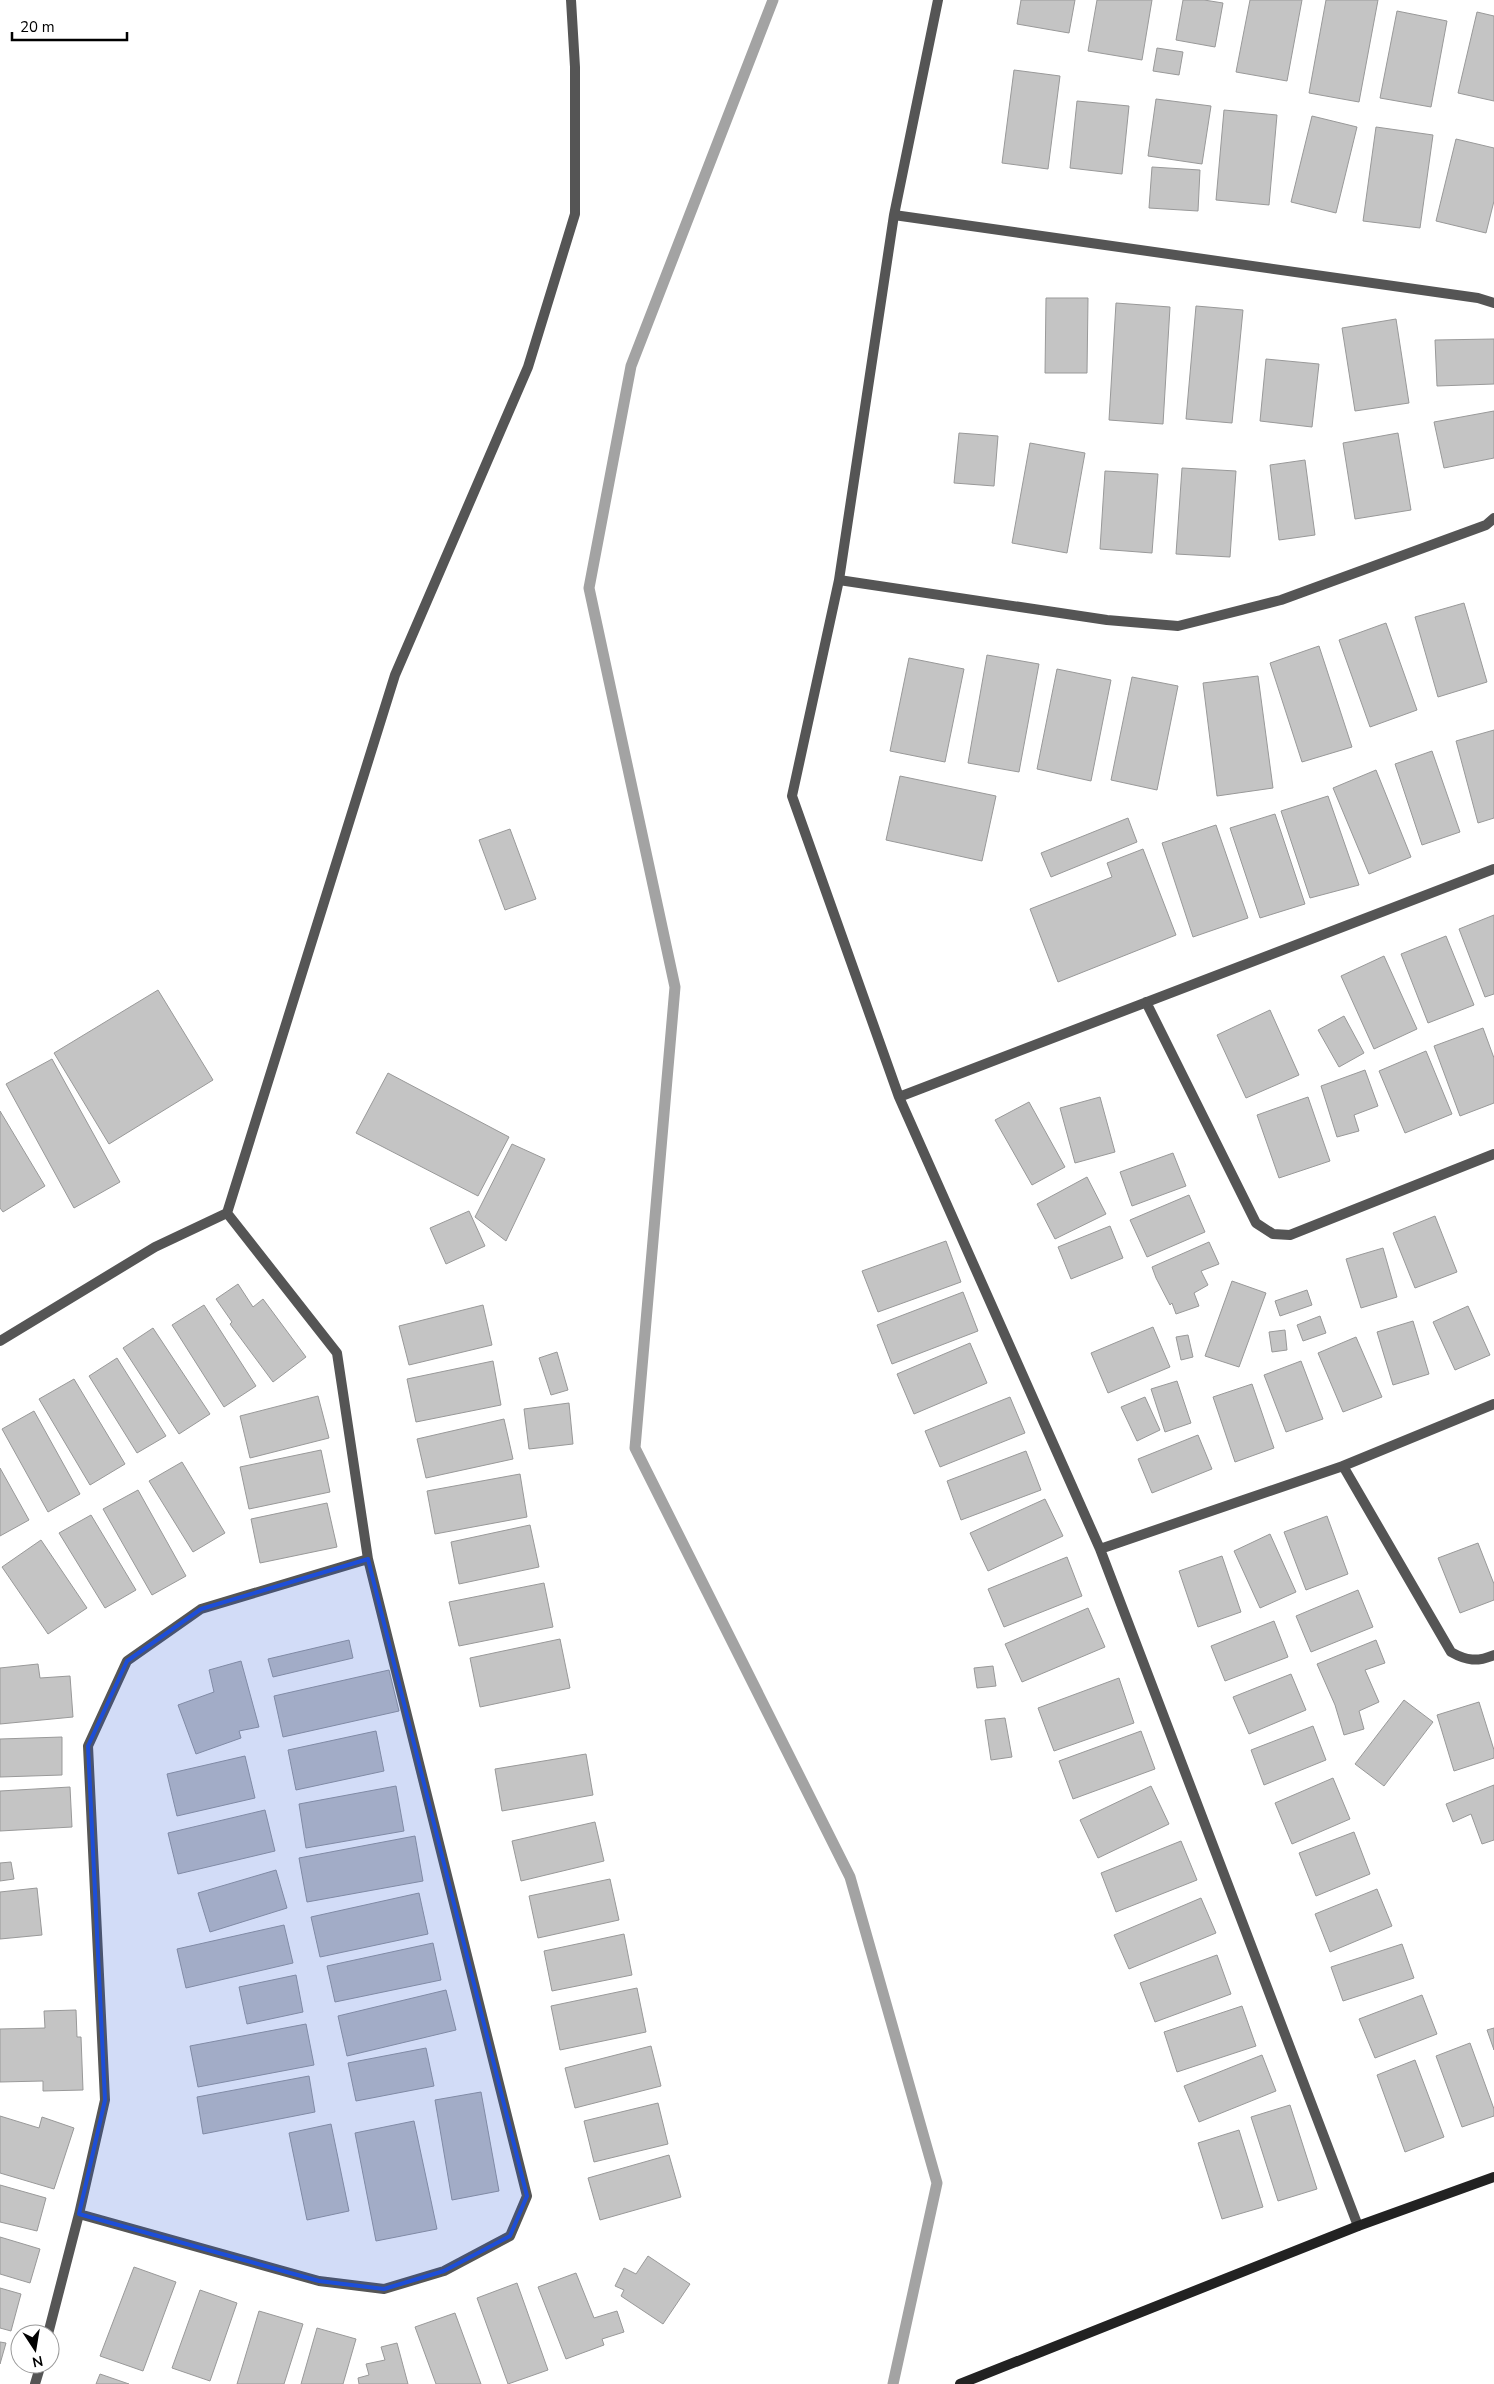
<svg xmlns="http://www.w3.org/2000/svg" width="1494" height="2384" font-family="'Nunito Sans',sans-serif">
  <rect width="100%" height="100%" fill="#fff"/>
  <g fill="none" stroke-linecap="round" stroke-linejoin="round">
    <!-- stream -->
    <path stroke="#a3a3a3" stroke-width="11" d="M773,0L631,366L589,588L675,987L635,1448L850,1877L937,2183L893,2384"/>
  </g>
  <!-- building -->
  <path fill="#c4c4c4" stroke="#999" d="M1021,0H1075L1069,33L1017,24Z
    M1097,0H1152L1142,60L1088,51Z
    M1183,0H1204L1223,3L1215,47L1176,40Z
    M1250,0H1302L1287,81L1236,72Z
    M1326,0H1378L1359,102L1309,93Z
    M1397,11L1447,21L1431,107L1380,98Z
    M1477,12L1494,16V101L1458,93Z
    M1157,48L1183,52L1179,75L1153,71Z
    M1014,70L1060,76L1048,169L1002,163Z
    M1156,99L1211,106L1202,164L1148,156Z
    M1077,101L1129,106L1122,174L1070,168Z
    M1224,110L1277,115L1269,205L1216,200Z
    M1312,116L1357,127L1336,213L1291,202Z
    M1376,127L1433,135L1420,228L1363,221Z
    M1456,139L1494,148V201L1486,233L1436,221Z
    M1152,167L1200,170L1198,211L1149,208Z
    M1046,298H1088L1087,373H1045Z
    M1116,303L1170,307L1163,424L1109,420Z
    M1196,306L1243,310L1232,423L1186,419Z
    M1396,319L1409,403L1355,411L1342,328Z
    M1494,339V384L1437,386L1435,340Z
    M1266,359L1319,364L1312,427L1260,421Z
    M1494,411V458L1444,468L1434,422Z
    M959,433L998,436L994,486L954,483Z
    M1398,433L1411,510L1355,519L1343,443Z
    M1030,443L1085,453L1067,553L1012,543Z
    M1305,460L1315,535L1279,540L1270,465Z
    M1182,468L1236,471L1230,557L1176,554Z
    M1105,471L1158,474L1152,553L1100,549Z
    M1464,603L1487,682L1438,697L1415,617Z
    M1386,623L1417,710L1370,727L1339,640Z
    M1319,646L1352,747L1302,762L1270,663Z
    M987,655L1039,664L1019,772L968,763Z
    M909,658L964,669L945,762L890,751Z
    M1057,669L1111,680L1091,781L1037,769Z
    M1258,676L1273,788L1217,796L1203,683Z
    M1132,677L1178,686L1157,790L1111,780Z
    M1494,730V818L1478,823L1456,741Z
    M1432,751L1460,832L1422,845L1395,764Z
    M1376,770L1411,857L1369,874L1333,788Z
    M900,776L996,796L982,861L886,840Z
    M1328,796L1359,885L1310,898L1281,811Z
    M1275,814L1305,904L1260,918L1230,828Z
    M1128,818L1137,842L1051,877L1041,853Z
    M1216,825L1248,918L1193,937L1162,843Z
    M510,829L536,899L505,910L479,840Z
    M1143,849L1176,935L1058,982L1030,909L1112,877L1107,863Z
    M1494,915V994L1485,997L1459,929Z
    M1446,936L1474,1005L1428,1023L1401,954Z
    M1384,956L1417,1029L1374,1049L1341,976Z
    M158,990L213,1080L109,1144L54,1053Z
    M1270,1010L1299,1075L1246,1098L1217,1035Z
    M1344,1016L1364,1053L1339,1067L1318,1030Z
    M1483,1028L1494,1058V1103L1460,1116L1434,1046Z
    M1426,1051L1452,1114L1405,1133L1379,1071Z
    M52,1059L120,1182L74,1208L6,1084Z
    M1365,1070L1378,1106L1354,1115L1359,1131L1337,1137L1321,1086Z
    M388,1073L509,1137L478,1196L356,1133Z
    M1100,1097L1115,1152L1075,1163L1060,1108Z
    M1308,1097L1330,1161L1279,1178L1257,1115Z
    M1029,1102L1065,1167L1032,1185L995,1120Z
    M0,1111L45,1186L3,1212L0,1208Z
    M512,1144L545,1159L506,1241L475,1217Z
    M1173,1153L1186,1186L1132,1206L1120,1172Z
    M1087,1177L1106,1214L1055,1239L1037,1204Z
    M1189,1195L1205,1232L1147,1257L1130,1220Z
    M469,1211L485,1246L446,1264L430,1228Z
    M1435,1216L1457,1272L1415,1288L1393,1233Z
    M1110,1226L1123,1258L1071,1279L1058,1247Z
    M946,1241L961,1282L878,1312L862,1271Z
    M1209,1242L1219,1264L1201,1271L1208,1285L1194,1293L1199,1306L1176,1314L1172,1303L1170,1305L1156,1278L1152,1267Z
    M1383,1248L1397,1297L1361,1308L1346,1259Z
    M1232,1281L1266,1293L1239,1367L1205,1356Z
    M238,1284L253,1307L263,1299L306,1357L273,1382L230,1324L232,1322L216,1299Z
    M1307,1290L1312,1305L1280,1316L1275,1301Z
    M963,1292L978,1331L892,1364L877,1325Z
    M204,1305L256,1386L224,1407L172,1325Z
    M483,1305L492,1345L409,1365L399,1326Z
    M1468,1306L1490,1355L1455,1370L1433,1322Z
    M1320,1316L1326,1333L1303,1341L1297,1325Z
    M1413,1321L1429,1374L1393,1385L1377,1332Z
    M1153,1327L1170,1367L1108,1393L1091,1353Z
    M153,1328L210,1414L179,1434L123,1348Z
    M1285,1330L1287,1350L1272,1352L1269,1332Z
    M1188,1335L1193,1357L1181,1360L1176,1337Z
    M1356,1337L1382,1397L1343,1412L1318,1353Z
    M970,1343L987,1383L914,1414L897,1374Z
    M557,1352L568,1390L551,1395L539,1358Z
    M117,1358L166,1436L137,1453L89,1376Z
    M493,1361L501,1405L416,1422L407,1379Z
    M1301,1361L1323,1419L1286,1432L1264,1375Z
    M74,1379L125,1464L90,1485L39,1399Z
    M1177,1381L1191,1423L1165,1432L1151,1389Z
    M1252,1384L1274,1448L1235,1462L1213,1397Z
    M318,1396L329,1438L250,1458L240,1416Z
    M1010,1397L1025,1433L940,1467L925,1431Z
    M1145,1397L1160,1430L1137,1441L1121,1407Z
    M569,1403L573,1444L529,1449L524,1409Z
    M34,1411L80,1494L48,1512L2,1429Z
    M504,1419L513,1459L426,1478L417,1439Z
    M1198,1435L1212,1469L1152,1493L1138,1459Z
    M321,1450L330,1492L249,1509L240,1467Z
    M1026,1451L1041,1490L961,1520L947,1481Z
    M182,1462L225,1533L193,1552L149,1481Z
    M0,1468L29,1520L0,1536Z
    M520,1474L527,1517L435,1534L427,1491Z
    M138,1490L186,1576L152,1595L103,1509Z
    M1045,1499L1063,1536L988,1571L970,1533Z
    M327,1503L337,1547L260,1563L251,1519Z
    M91,1515L136,1590L105,1608L59,1533Z
    M1327,1516L1348,1574L1306,1590L1284,1532Z
    M530,1525L539,1567L459,1584L451,1542Z
    M1270,1534L1296,1592L1260,1608L1234,1551Z
    M41,1540L87,1608L48,1634L2,1567Z
    M1478,1543L1494,1584V1600L1460,1613L1438,1558Z
    M1222,1556L1241,1612L1198,1627L1179,1571Z
    M1067,1557L1082,1596L1004,1627L988,1589Z
    M544,1583L553,1627L459,1646L449,1602Z
    M1358,1590L1373,1627L1311,1652L1296,1616Z
    M1088,1608L1105,1647L1022,1682L1005,1644Z
    M1274,1621L1288,1657L1225,1681L1211,1646Z
    M560,1639L570,1688L480,1707L470,1658Z
    M349,1640L353,1658L273,1677L268,1659Z
    M1376,1640L1385,1663L1365,1670L1379,1702L1359,1711L1364,1729L1344,1735L1335,1705L1317,1664Z
    M241,1661L259,1727L239,1731L241,1738L196,1754L178,1705L214,1692L209,1670Z
    M38,1664L40,1678L70,1676L73,1717L0,1724V1668Z
    M993,1666L996,1686L977,1688L974,1668Z
    M389,1670L399,1711L283,1737L274,1696Z
    M1291,1674L1306,1710L1249,1734L1233,1697Z
    M1119,1678L1134,1723L1054,1751L1038,1708Z
    M1404,1700L1433,1722L1384,1786L1355,1764Z
    M1479,1702L1494,1750V1758L1454,1771L1437,1715Z
    M1005,1718L1012,1757L991,1760L985,1720Z
    M1313,1726L1326,1760L1264,1785L1251,1750Z
    M376,1731L384,1771L296,1790L288,1750Z
    M1141,1731L1155,1769L1073,1799L1059,1761Z
    M62,1737V1775L0,1777V1739Z
    M586,1754L593,1795L502,1811L495,1769Z
    M245,1756L255,1798L177,1816L167,1774Z
    M1333,1778L1350,1819L1292,1844L1275,1803Z
    M1494,1785V1840L1482,1844L1471,1814L1453,1822L1446,1804Z
    M396,1786L404,1831L306,1848L299,1804Z
    M1151,1786L1169,1824L1098,1858L1080,1820Z
    M70,1787L72,1827L0,1831V1791Z
    M265,1810L275,1851L178,1874L168,1833Z
    M595,1822L604,1861L521,1881L512,1841Z
    M1354,1832L1370,1874L1316,1896L1299,1853Z
    M415,1836L423,1881L307,1902L299,1858Z
    M1181,1841L1197,1880L1116,1912L1101,1873Z
    M11,1862L14,1879L0,1881V1863Z
    M276,1870L287,1908L210,1932L198,1893Z
    M610,1879L619,1920L538,1938L529,1896Z
    M37,1888L42,1935L0,1939V1892Z
    M1377,1889L1392,1926L1330,1952L1315,1914Z
    M419,1893L428,1934L320,1957L311,1917Z
    M1201,1898L1216,1933L1129,1969L1114,1935Z
    M284,1925L293,1963L186,1988L177,1949Z
    M624,1934L632,1975L552,1991L544,1951Z
    M433,1943L441,1980L335,2002L327,1966Z
    M1402,1944L1414,1978L1343,2001L1331,1967Z
    M1217,1955L1231,1994L1155,2022L1140,1983Z
    M296,1975L303,2012L247,2024L239,1987Z
    M637,1988L646,2032L560,2050L551,2006Z
    M446,1990L456,2030L347,2056L338,2016Z
    M1422,1995L1437,2034L1375,2058L1359,2019Z
    M1242,2006L1256,2046L1177,2072L1164,2032Z
    M76,2010L77,2037H81L83,2090L43,2091V2081L0,2082V2029L45,2028L44,2011Z
    M306,2024L314,2065L198,2087L190,2046Z
    M1494,2028V2050L1487,2030Z
    M1470,2043L1494,2109V2116L1462,2127L1436,2056Z
    M651,2046L661,2086L575,2108L565,2068Z
    M426,2048L434,2086L356,2101L348,2063Z
    M1262,2055L1276,2091L1199,2122L1184,2086Z
    M1415,2060L1444,2137L1405,2152L1377,2075Z
    M309,2076L315,2112L203,2134L197,2097Z
    M481,2092L499,2191L452,2200L435,2100Z
    M658,2103L668,2144L594,2162L584,2121Z
    M1290,2105L1317,2189L1278,2201L1251,2117Z
    M0,2116L39,2128L42,2117L74,2128L54,2189L0,2173Z
    M414,2121L437,2229L376,2241L355,2133Z
    M331,2124L349,2211L307,2220L289,2133Z
    M1239,2130L1263,2207L1222,2219L1198,2143Z
    M669,2155L681,2197L600,2220L588,2178Z
    M0,2185L46,2198L37,2231L0,2222Z
    M0,2237L40,2249L30,2283L0,2274Z
    M648,2256L690,2284L663,2324L621,2296L624,2290L615,2286L624,2268L636,2274Z
    M134,2267L176,2282L143,2371L100,2356Z
    M576,2273L594,2318L617,2311L624,2332L602,2339L604,2345L566,2359L538,2287Z
    M517,2283L548,2370L508,2384L477,2298Z
    M0,2288L21,2294L11,2331L0,2328Z
    M200,2290L237,2303L210,2381L172,2368Z
    M259,2311L303,2324L284,2384H237Z
    M455,2313L481,2384H436L415,2327Z
    M317,2328L356,2339L343,2384H301Z
    M0,2342L6,2343L0,2364Z
    M397,2343L408,2384H359L358,2378L369,2375L366,2364L385,2360L381,2347Z
    M100,2374L129,2384H96Z"/>
  <g fill="none" stroke-linecap="round" stroke-linejoin="round">
    <!-- street -->
    <path stroke="#555" stroke-width="10" d="M938,0L894,215L839,580L792,796L899,1097L1100,1549L1358,2226
      M894,215L1478,298L1494,303
      M839,580L1107,620L1178,626L1281,600L1486,525L1494,518
      M1146,1002L1256,1223L1273,1234L1290,1235L1494,1154
      M899,1097L1494,869
      M227,1213L337,1353L368,1559L527,2196L510,2236L444,2271L384,2289L319,2281L79,2214L105,2100L88,1746L127,1661L201,1609L368,1559
      M0,1341L155,1247L227,1213L395,675L528,367L575,214V67L571,0
      M1343,1466L1494,1404
      M1100,1549L1343,1466L1451,1652C1467,1661 1477,1662 1494,1655
      M48,2334L79,2214
      M35,2384L41,2364"/>
    <!-- secondary -->
    <path stroke="#222" stroke-width="10" d="M960,2384L1358,2226L1494,2177"/>
  </g>
  <!-- marked area -->
  <path fill="#1d4ed8" fill-opacity="0.2" stroke="#1d4ed8" stroke-width="4" stroke-linejoin="round" d="M368,1559L527,2196L510,2236L444,2271L384,2289L319,2281L79,2214L105,2100L88,1746L127,1661L201,1609Z"/>
  <!-- north arrow -->
  <g transform="translate(35 2349) rotate(168)"><circle r="24" fill="#ffffff" stroke="#999999"/>
  <path d="M0-4L9 19L0 12L-9 19Z" fill="#000000"/>
  <text y="-8" font-size="14" font-weight="bold" text-anchor="middle" fill="#000000">N</text>
  </g>
  <!-- scale -->
  <path d="M12 32v8h115v-8" fill="none" stroke="#000000" stroke-width="2.5"/>
  <text x="20" y="32" font-size="15" fill="#000000" stroke="#ffffff" stroke-width="4" paint-order="stroke">20 m</text>
</svg>
